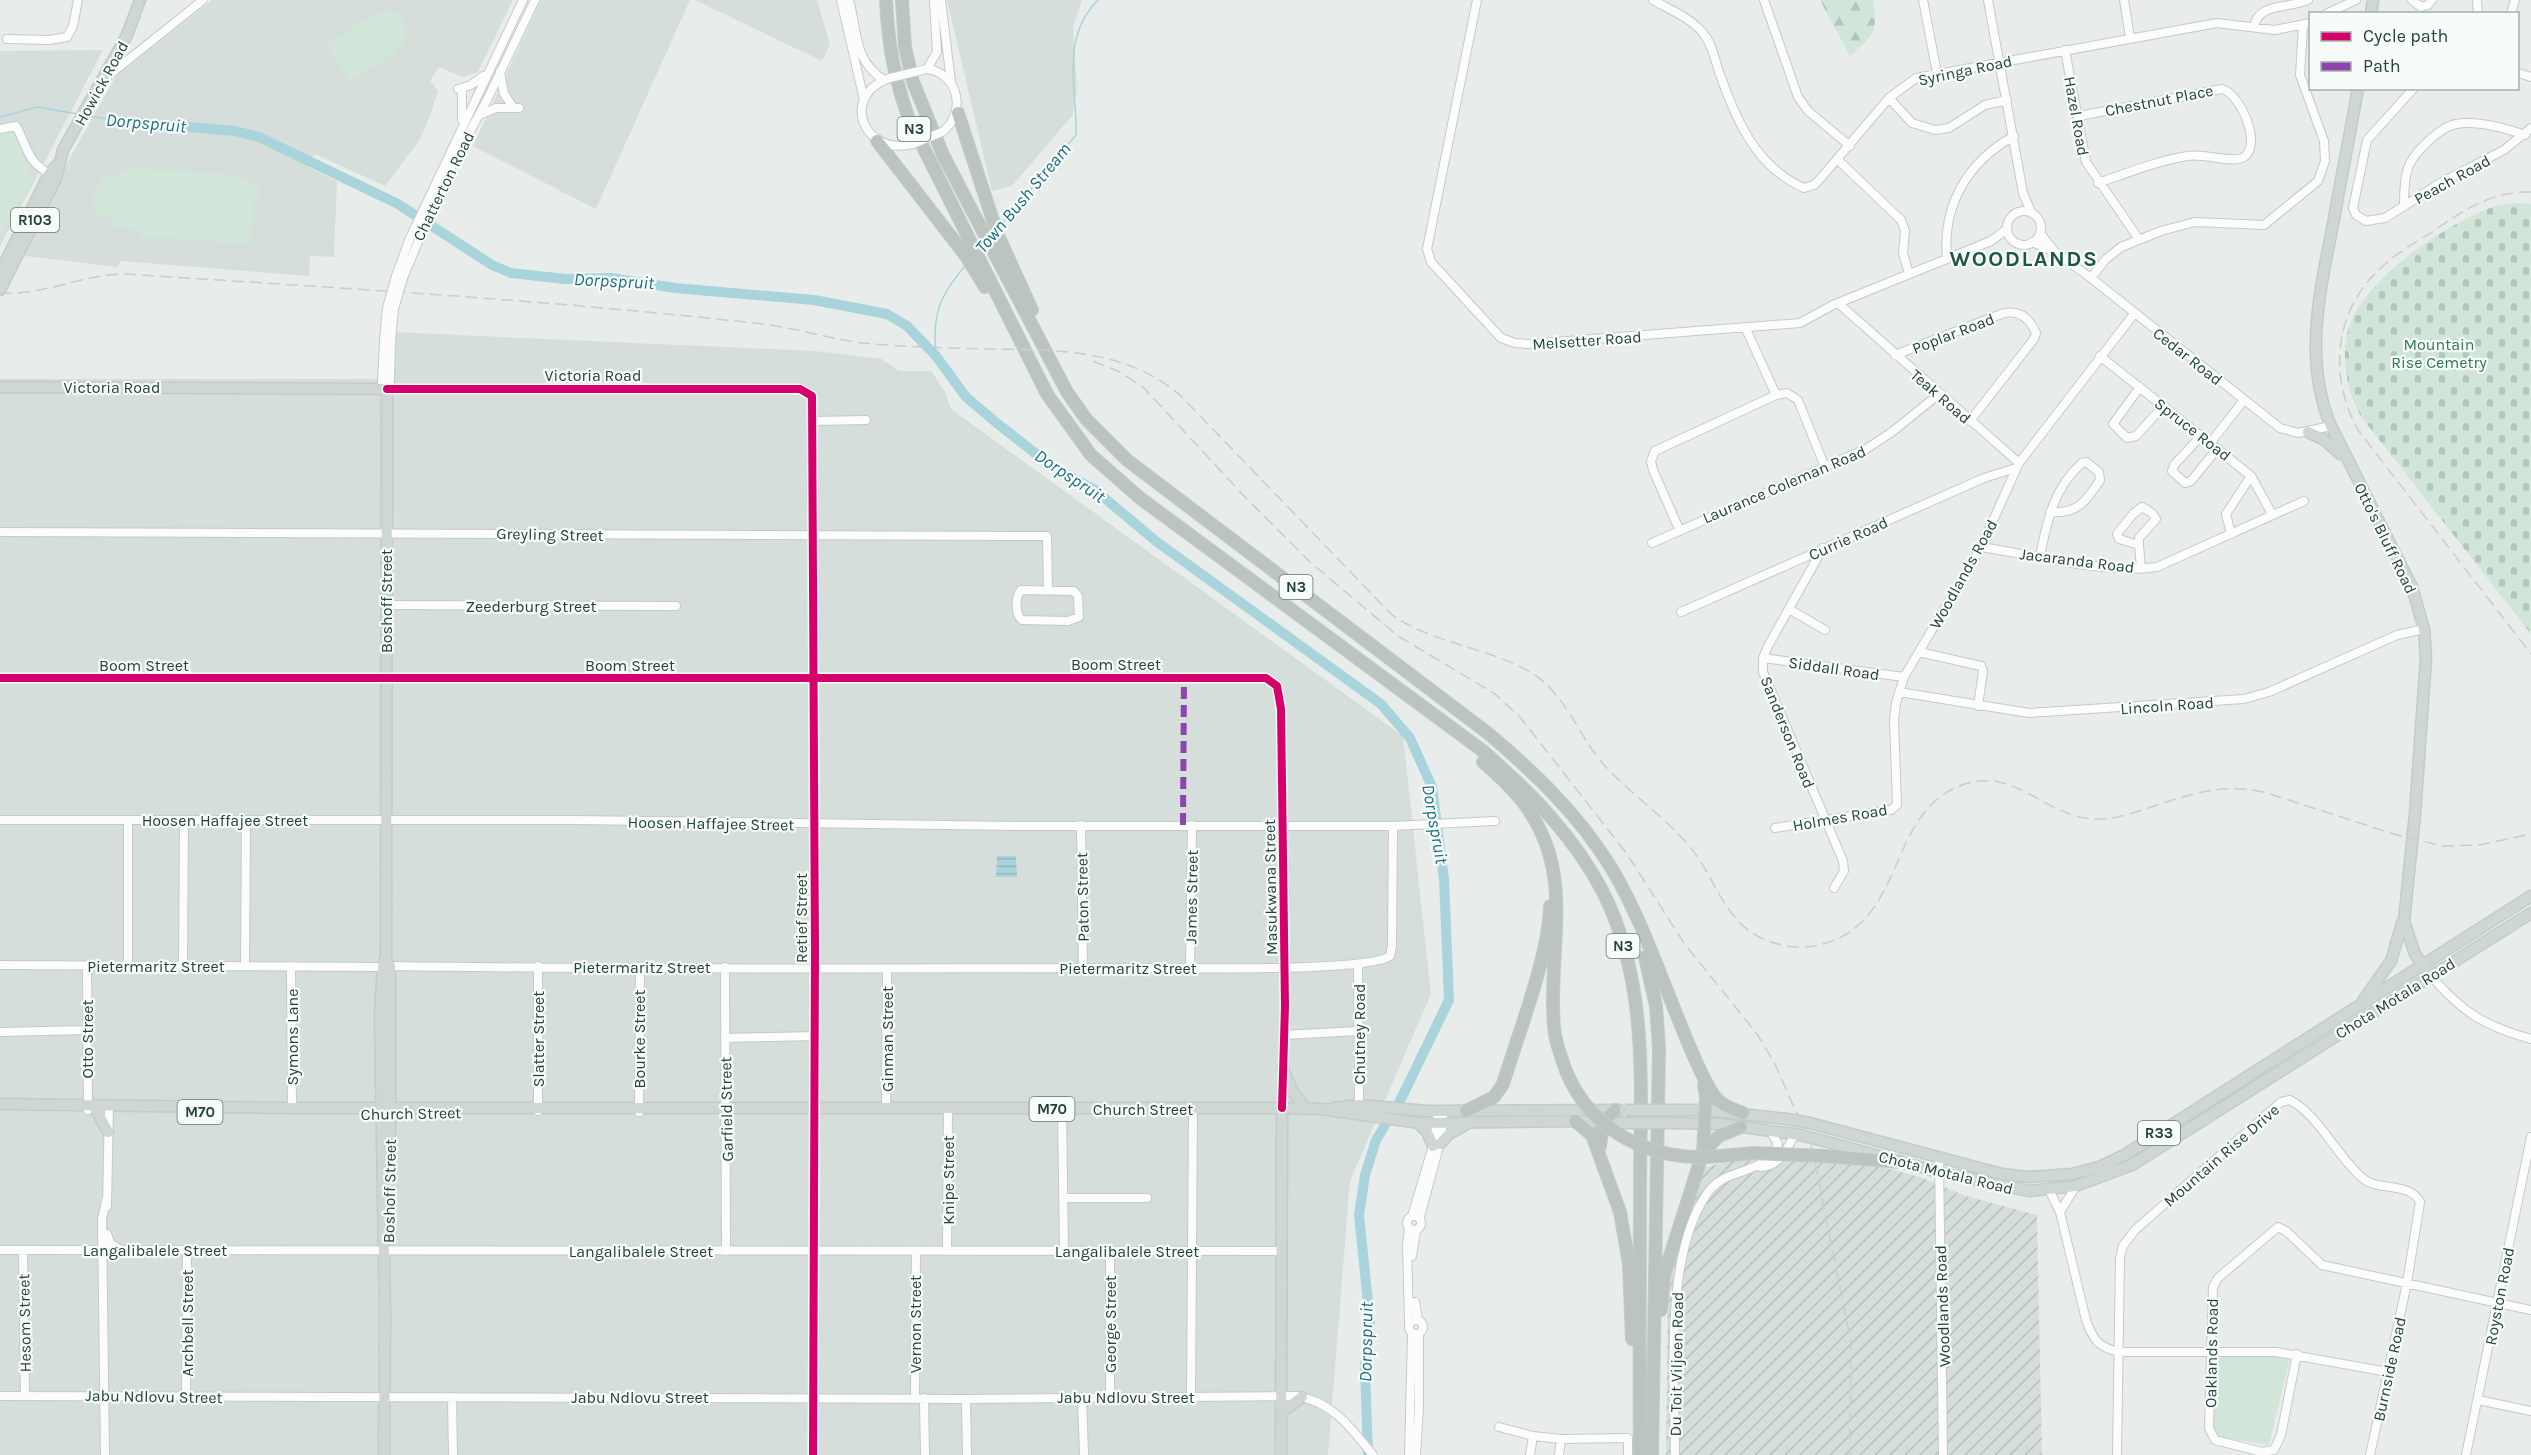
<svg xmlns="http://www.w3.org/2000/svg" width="2531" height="1455" font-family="Karla,sans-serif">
  <defs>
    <pattern id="industrial-furrows" width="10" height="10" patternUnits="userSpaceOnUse" patternTransform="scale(1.5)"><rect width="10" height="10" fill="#d6dedb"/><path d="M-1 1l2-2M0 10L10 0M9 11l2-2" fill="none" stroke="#b8c0bd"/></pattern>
    <pattern id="forest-firs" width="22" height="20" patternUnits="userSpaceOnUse" patternTransform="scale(1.5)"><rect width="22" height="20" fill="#d1e6d8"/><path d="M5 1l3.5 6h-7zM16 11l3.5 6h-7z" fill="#b3c6ba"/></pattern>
    <pattern id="cemetery-stones" width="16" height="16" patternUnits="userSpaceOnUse" patternTransform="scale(1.5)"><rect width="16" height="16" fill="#d1e6d8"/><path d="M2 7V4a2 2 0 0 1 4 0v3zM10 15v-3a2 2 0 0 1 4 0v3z" fill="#b3c6ba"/></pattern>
    <pattern id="water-rules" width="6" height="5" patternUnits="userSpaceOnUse" patternTransform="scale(1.5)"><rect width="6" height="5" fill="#a9d4db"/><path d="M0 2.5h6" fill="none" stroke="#91b7bd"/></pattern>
  </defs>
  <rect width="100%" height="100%" fill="#e8edeb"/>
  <!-- built -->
  <path fill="#d6dedb" d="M212,0H513L478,72L463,77L439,67L430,81L438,91L430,116L419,141L385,186L315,154L308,167L337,181L334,257L310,256L309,276L120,261L118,267L25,256L23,242L116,76Z
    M541,0H690L596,209L473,146Z
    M695,0H817L830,44L822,61Z
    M947,0H1082L1073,27L1077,90L1072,116L1012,186L992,191Z
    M103,50L46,159L0,246V51Z
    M394,332L815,351L882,359L899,371H931L945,392L951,409L1403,736L1431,994L1350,1181L1328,1455H0V379H394Z"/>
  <!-- industrial -->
  <path fill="url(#industrial-furrows)" d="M1755,1157L1864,1162L1920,1177L1966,1196L2037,1215L2042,1455H1666L1668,1283L1704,1167Z"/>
  <!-- grass -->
  <path fill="#d1e6d8" d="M386,11C396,11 401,13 405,22C416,50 369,69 350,81L327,46L367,18Z
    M12,127L33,179L0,236V131Z
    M134,167L234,175L259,185L258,199L254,200L251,244L141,237V230L113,227L109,217L107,219L104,216L99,220L93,199L103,174L114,181L122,172Z
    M2214,1355H2286L2289,1363L2269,1445L2217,1437L2212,1433Z"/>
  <!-- forest -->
  <path fill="url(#forest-firs)" d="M1820,0H1873C1879,31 1873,36 1850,56Z"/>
  <!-- cemetery -->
  <path fill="url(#cemetery-stones)" d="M2521,203L2531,204V634L2362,418C2346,392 2339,351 2351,322C2369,276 2445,225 2490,208C2499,204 2511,204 2521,203Z"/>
  <!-- water -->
  <path fill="url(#water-rules)" d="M997,856H1016L1017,877H996Z"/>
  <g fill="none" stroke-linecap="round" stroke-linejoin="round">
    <!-- stream -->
    <path stroke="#a9d4db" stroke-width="1.5" d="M89,116L120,121
      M0,117L37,107L78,114
      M1001,225L1076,135C1077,87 1060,38 1098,0
      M936,356C932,314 939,296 966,265"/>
    <!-- river -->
    <path stroke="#a9d4db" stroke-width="10" d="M120,121L235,131L259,137L398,204L492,265L511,273L565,279L611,278L675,288L814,300L887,314L907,326L936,356L966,397L998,424L1054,468L1095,490L1157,542L1381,704L1410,738L1432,787L1444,879L1449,1000L1401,1099L1376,1140L1365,1175L1359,1215L1370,1322L1365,1367L1368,1455"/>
    <defs>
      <path id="minor" d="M841,0L864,100
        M849,0C858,32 853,60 884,80
        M934,0L937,52L927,69C959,73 967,114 942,132
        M941,0L951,82
        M1477,0L1427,249L1431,262L1501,338L1515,343L1528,344L1800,323L1833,305L1991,241L2007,229
        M1653,0C1670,10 1691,18 1703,33C1712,43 1715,60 1719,72C1736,118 1754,166 1804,188L1814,185L1820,179L1889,98L1916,78L2217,23L2275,30L2310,23
        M1764,0L1798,97L1808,111L1850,146
        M1923,0L1937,73
        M1988,0L2023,193L2031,212
        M2124,0L2130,38
        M2412,0L2421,7L2428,5L2432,0
        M2477,0L2478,14
        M2326,14L2356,0
        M2511,14L2515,0
        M2254,27C2258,2 2289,9 2308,0
        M7,39L49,40L67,37L73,26L78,0
        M2065,50L2086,162L2138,238
        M500,72L504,94L511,104
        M2518,73L2531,77
        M890,78C839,95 863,157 913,144
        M103,80L203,0
        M2414,88L2367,140L2353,208L2356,215L2366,221L2385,218L2442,182L2504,150L2531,128
        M458,89L471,85L483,76
        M462,90V120
        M1889,98L1912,123L1935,130L1949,128L1985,105L2007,100
        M479,115L496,108H519
        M2079,116L2222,89C2241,94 2264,148 2242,158C2230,163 2203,153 2187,156C2157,161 2127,173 2098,183
        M0,129L16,126C29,150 26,161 53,176
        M1838,160L1901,220L1905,231L1903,253L1909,274
        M2404,206C2404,194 2404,180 2408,168C2413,153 2440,127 2456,124C2477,120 2505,128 2525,135
        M2007 228a17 17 0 1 1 34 0a17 17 0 1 1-34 0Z
        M2040,233L2055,252
        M2032,242L2055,252L2091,278L2280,428L2298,433L2331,426
        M1947,259C1942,206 1967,162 2014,136
        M396,276L410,238L523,0
        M403,278L443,182L488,98L535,0
        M2091,278L2106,259L2121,247L2161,231L2195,222L2264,225L2318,181L2325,161L2324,141L2300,75L2303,26
        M1838,303L2019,463
        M1746,329L1776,395
        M384,341L382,383L387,389
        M1895,355L2004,313C2020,310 2030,319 2036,333L2034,339L1970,421
        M2100,356L2251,476L2272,514
        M2140,387L2113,424L2127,438L2136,436L2164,405
        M387,389H800L812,396L815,951L813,1455
        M387,389L390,382L391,341
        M814,421L866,420
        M2202,435L2174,465L2172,471L2185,483L2191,481L2218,448
        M2211,442L2244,400
        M1679,529L1653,470L1651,461L1655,451L1776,395L1787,393L1798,400L1825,467
        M0,532L1047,536L1048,590
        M2231,534L2226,514L2251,476
        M1652,543L1866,449L1892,432L1939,394
        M2139,545V538L2156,519L2152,513L2142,507L2133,514L2117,534L2119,539L2139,545L2141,569
        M1981,547C2034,555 2105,574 2157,567L2304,501
        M1823,548L1768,646L1763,658V672L1843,861L1844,871L1834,888
        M2040,556C2047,521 2054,487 2082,463L2086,462L2099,472L2100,480C2086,502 2077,514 2050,512
        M1021,590L1074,591L1078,596L1079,617L1068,621L1022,620C1015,614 1015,597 1021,590Z
        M386,605L676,606
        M1789,609L1825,630
        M1681,612L1984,478L2016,468
        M1919,652L1981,666L1983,671L1978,706
        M1763,658L1904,677
        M0,678H1266L1277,686L1281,709L1285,1006L1282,1108
        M1899,692L2029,713L2244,699L2269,692L2397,635L2424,629
        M0,820H576L1018,826H1393L1495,821
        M1081,825L1083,968
        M1775,828L1891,810L1897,805L1894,720L1896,703L1904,677L1981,547L2019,463L2134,314
        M1358,964L1359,1105
        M0,965L383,967
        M183,965L184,820
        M128,966V820
        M245,966L246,820
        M291,966L292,1108
        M390,966C643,970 896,968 1150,968C1189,968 1367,972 1390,956L1392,946L1393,826
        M538,966V1111
        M87,967L88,1110
        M725,967L726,1251
        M1190,968L1192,825
        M2431,976C2462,1012 2484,1026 2531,1039
        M0,1032L86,1030
        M1284,1035L1358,1031
        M725,1038L814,1036
        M886,1109L887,969
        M1062,1109L1064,1251
        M639,1112L640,967
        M1939,1158L1943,1455
        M1761,1167C1780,1166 1787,1149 1795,1134
        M2049,1190L2060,1212L2086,1320C2093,1340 2099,1348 2120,1352H2276L2388,1372
        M1064,1198H1147
        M107,1206L109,1105
        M2060,1212L2076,1186
        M1407 1223a7 7 0 1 1 14 0a7 7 0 1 1-14 0Z
        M1412,1216L1433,1146L1437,1118
        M1420,1217L1442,1135L1443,1111
        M107,1234L110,1243L119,1249
        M0,1250L1282,1251
        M23,1250L25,1396
        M947,1250L948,1109
        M1412,1256L1416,1230
        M1415,1302L1418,1320
        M1409 1327a7 7 0 1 1 14 0a7 7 0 1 1-14 0Z
        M1409,1323L1407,1245L1409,1228
        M2297,1354L2281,1435L2274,1450L2262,1452L2215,1440L2209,1428L2213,1287L2218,1278L2278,1227L2286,1231L2322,1265L2531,1310
        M0,1396L966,1399L1296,1396C1332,1401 1351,1428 1373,1455
        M1110,1396V1251
        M186,1397L187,1250
        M452,1397L453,1455
        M1082,1397L1084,1454
        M915,1398L916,1251
        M924,1398L925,1455
        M1191,1398L1193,1109
        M966,1399L967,1455
        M2478,1400L2531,1411
        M1499,1427L1533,1436L1561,1439L1628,1438V1455
        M105,1455L102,1219L106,1201
        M1409,1455L1412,1334
        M1416,1455L1419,1408V1334
        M1530,1455L1533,1436
        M1559,1455L1561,1439
        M1675,1455C1675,1380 1663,1252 1709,1191C1728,1166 1766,1176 1778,1144L1770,1130
        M2117,1455L2120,1258L2123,1246L2135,1230L2281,1102L2290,1100C2320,1116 2338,1159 2365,1180C2380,1191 2410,1182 2420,1202L2407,1283L2370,1455
        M2466,1455L2531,1137"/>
      <path id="major" d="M2371,14L2373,0
        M2358,88C2350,134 2341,179 2333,224C2320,291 2303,360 2331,426L2412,587L2424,629L2426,658L2415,814L2404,921L2415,954L2431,976
        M0,273L49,174L58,164
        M0,290L56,178L63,150L127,35L140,0
        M0,387L387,389L386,956L383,967L380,1015L385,1316L384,1455
        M2308,432L2323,439L2340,454
        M387,961L390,966V1134
        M2364,999L2391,961L2402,923
        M1283,1069L1292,1091L1306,1109
        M0,1104L292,1108H1282L1321,1109L1420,1123L1575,1121L1622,1123
        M1333,1108L1359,1105L1428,1111L1620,1110
        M96,1110L108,1132
        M1674,1110H1705L1787,1119
        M1418,1123L1427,1132L1433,1146
        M1677,1123L1721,1124L1800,1135
        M1810,1123L2002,1174L2029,1177L2072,1174L2099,1167L2126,1154L2531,896
        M1824,1141L1938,1172L2029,1191L2076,1186L2132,1165L2531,913
        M1440,1144L1449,1134L1465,1125
        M1281,1413L1302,1397
        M1281,1455L1282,1108"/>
      <path id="highway" d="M886,0C888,44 894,77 909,119L1047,394L1091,455L1140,498L1483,751C1531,793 1573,835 1603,892C1650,985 1640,1091 1640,1191C1640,1279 1639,1367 1640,1455
        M902,0L905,47L913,82L943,155L1067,392L1086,419L1127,460L1489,734C1536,774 1579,815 1612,869C1641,918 1660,975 1682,1028C1691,1050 1700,1074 1713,1094C1720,1105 1732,1109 1743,1113
        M958,113L997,233L1032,310
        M877,141L966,256L985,287
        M1483,762C1497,774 1511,787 1522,801C1578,872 1547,947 1554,1027C1555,1042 1561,1056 1566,1071
        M1645,957L1656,1006L1659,1048L1652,1455
        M1466,1111L1494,1097L1503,1084C1518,1034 1549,956 1550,906
        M1575,1121L1592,1135L1620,1212L1629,1264L1632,1339
        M1600,1147L1603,1122L1615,1110
        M1703,1152L1706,1096L1704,1085
        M1721,1156L1753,1153
        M1825,1156L1901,1162
        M1661,1310L1664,1275L1703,1152L1719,1136L1741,1127"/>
    </defs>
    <!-- minor casing -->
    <use href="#minor" stroke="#c5cac8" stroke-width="10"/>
    <!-- major casing -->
    <use href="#major" stroke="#c3ccc9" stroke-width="13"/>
    <!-- highway casing -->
    <use href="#highway" stroke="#c3ccc9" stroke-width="14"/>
    <!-- minor -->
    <use href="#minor" stroke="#fcfcfc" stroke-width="8"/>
    <!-- major -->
    <use href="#major" stroke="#cfd7d5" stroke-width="10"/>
    <!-- highway -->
    <use href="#highway" stroke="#bcc4c2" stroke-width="12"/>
    <!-- rail -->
    <path stroke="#c9cdcc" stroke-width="1.5" stroke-dasharray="12 6" stroke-linecap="butt" d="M2531,192C2493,191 2465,209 2435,230C2417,242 2397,252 2382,267C2334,309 2328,376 2358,430L2531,654
      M0,293C44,296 82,274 125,274C338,288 551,300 763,324C797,328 829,339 863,343C904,347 945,348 986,349C1056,350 1124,348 1180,395L1391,614C1435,647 1512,650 1547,685C1571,708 1583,742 1605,766C1632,795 1665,817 1690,847C1718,881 1724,926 1771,942C1789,948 1808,949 1826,943C1903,920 1889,820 1953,789C2011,760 2041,816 2094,819C2111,820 2126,815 2142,810C2185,796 2222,781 2267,793L2397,835L2443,846L2480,845L2531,834
      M1093,361L1118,371L1144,388L1244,496L1310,562L1398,636L1495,694L1520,717L1627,854L1684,943L1757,1034L1774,1062L1812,1148L1851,1342L1850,1455"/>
    <defs>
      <path id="minor-bridge" d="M890,78L927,69
        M913,144L942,132
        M384,341L387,308L396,276
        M391,341L394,309L403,278"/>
      <path id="major-bridge" d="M1625,1110H1674
        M1787,1119L1810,1123
        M1622,1123H1677
        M1800,1135L1824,1141"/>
      <path id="highway-bridge" d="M1566,1071C1592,1134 1655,1163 1721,1156
        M1753,1153L1825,1156"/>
    </defs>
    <!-- minor-bridge casing -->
    <use href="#minor-bridge" stroke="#c5cac8" stroke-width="10" stroke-linecap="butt"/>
    <!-- major-bridge casing -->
    <use href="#major-bridge" stroke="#c3ccc9" stroke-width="13" stroke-linecap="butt"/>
    <!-- highway-bridge casing -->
    <use href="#highway-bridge" stroke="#c3ccc9" stroke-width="14" stroke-linecap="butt"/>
    <!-- minor-bridge -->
    <use href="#minor-bridge" stroke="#fcfcfc" stroke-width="8"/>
    <!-- major-bridge -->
    <use href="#major-bridge" stroke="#cfd7d5" stroke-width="10"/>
    <!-- highway-bridge -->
    <use href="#highway-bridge" stroke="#bcc4c2" stroke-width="12"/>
    <!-- quiet -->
    <path stroke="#8e44ad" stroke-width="6" stroke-dasharray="12 6" stroke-linecap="butt" d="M1183,825L1184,677"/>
    <defs>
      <path id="cycleway" d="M387,389H800L812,396L815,951L813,1455
        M0,678H1266L1277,686L1281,709L1285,1006L1282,1108"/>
    </defs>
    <!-- cycleway casing -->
    <use href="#cycleway" stroke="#f7fbf9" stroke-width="11"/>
    <!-- cycleway -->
    <use href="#cycleway" stroke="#d6006c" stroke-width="8"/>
  </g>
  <g text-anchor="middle" stroke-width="4.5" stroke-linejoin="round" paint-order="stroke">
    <!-- shield labels -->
    <g fill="#f7fbf9" stroke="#637a73" stroke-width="1.5">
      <rect x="897.5" y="117" width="33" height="24" rx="4.5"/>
      <rect x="11" y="208" width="48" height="24" rx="4.5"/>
      <rect x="1279.5" y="575" width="33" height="24" rx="4.5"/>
      <rect x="1606.5" y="934" width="33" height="24" rx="4.5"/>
      <rect x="1029.5" y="1097" width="45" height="24" rx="4.5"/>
      <rect x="177.5" y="1100" width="45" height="24" rx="4.5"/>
      <rect x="2138" y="1121" width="42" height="24" rx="4.5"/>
    </g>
    <g font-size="15" font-weight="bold" fill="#24423a">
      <text x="914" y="134">N3</text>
      <text x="35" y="225">R103</text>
      <text x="1296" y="592">N3</text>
      <text x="1623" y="951">N3</text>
      <text x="1052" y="1114">M70</text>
      <text x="200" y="1117">M70</text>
      <text x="2159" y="1138">R33</text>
    </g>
    <!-- street labels -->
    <g font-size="16" fill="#24423a" stroke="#f7fbf9">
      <text transform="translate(1965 70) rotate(-12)" y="6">Syringa Road</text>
      <text transform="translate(101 83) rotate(-61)" y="6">Howick Road</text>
      <text transform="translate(2159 100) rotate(-11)" y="6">Chestnut Place</text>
      <text transform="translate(2077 116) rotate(80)" y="6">Hazel Road</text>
      <text transform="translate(2452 179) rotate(-29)" y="6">Peach Road</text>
      <text transform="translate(443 186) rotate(-64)" y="6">Chatterton Road</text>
      <text transform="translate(1953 333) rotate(-21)" y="6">Poplar Road</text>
      <text transform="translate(1587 340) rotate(-4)" y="6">Melsetter Road</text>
      <text transform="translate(2188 356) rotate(38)" y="6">Cedar Road</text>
      <text x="593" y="381">Victoria Road</text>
      <text x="112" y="393">Victoria Road</text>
      <text transform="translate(1941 396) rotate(41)" y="6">Teak Road</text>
      <text transform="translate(2193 429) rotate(38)" y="6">Spruce Road</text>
      <text transform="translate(1784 484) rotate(-23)" y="6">Laurance Coleman Road</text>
      <text transform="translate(550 534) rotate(1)" y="6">Greyling Street</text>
      <text transform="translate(1848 538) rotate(-24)" y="6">Currie Road</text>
      <text transform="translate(2386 538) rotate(64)" y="6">Otto's Bluff Road</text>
      <text transform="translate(2077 560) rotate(7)" y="6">Jacaranda Road</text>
      <text transform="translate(1963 574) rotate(-61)" y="6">Woodlands Road</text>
      <text transform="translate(386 601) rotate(-90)" y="6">Boshoff Street</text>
      <text x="531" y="612">Zeederburg Street</text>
      <text x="1116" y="670">Boom Street</text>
      <text x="144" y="671">Boom Street</text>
      <text x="630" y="671">Boom Street</text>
      <text transform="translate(1834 668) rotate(8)" y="6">Siddall Road</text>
      <text transform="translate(2167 705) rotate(-4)" y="6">Lincoln Road</text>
      <text transform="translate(1788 732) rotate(68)" y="6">Sanderson Road</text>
      <text transform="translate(1840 817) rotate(-10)" y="6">Holmes Road</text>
      <text x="225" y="826">Hoosen Haffajee Street</text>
      <text transform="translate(711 823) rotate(1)" y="6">Hoosen Haffajee Street</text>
      <text transform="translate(1270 887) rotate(-91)" y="6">Masukwana Street</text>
      <text transform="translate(1082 897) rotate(-91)" y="6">Paton Street</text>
      <text transform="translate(1191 897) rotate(-89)" y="6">James Street</text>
      <text transform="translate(801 918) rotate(-90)" y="6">Retief Street</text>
      <text x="156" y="972">Pietermaritz Street</text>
      <text x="642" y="973">Pietermaritz Street</text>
      <text x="1128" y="974">Pietermaritz Street</text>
      <text transform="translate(2395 998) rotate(-32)" y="6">Chota Motala Road</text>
      <text transform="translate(1359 1034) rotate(-90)" y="6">Chutney Road</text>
      <text transform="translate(292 1037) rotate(-90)" y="6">Symons Lane</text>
      <text transform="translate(87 1039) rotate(-90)" y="6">Otto Street</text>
      <text transform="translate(538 1039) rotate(-90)" y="6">Slatter Street</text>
      <text transform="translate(639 1039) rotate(-90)" y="6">Bourke Street</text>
      <text transform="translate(887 1039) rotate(-90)" y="6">Ginman Street</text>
      <text transform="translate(726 1109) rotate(-91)" y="6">Garfield Street</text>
      <text x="1143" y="1115">Church Street</text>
      <text transform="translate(411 1113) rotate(-1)" y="6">Church Street</text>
      <text transform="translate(2221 1155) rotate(-41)" y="6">Mountain Rise Drive</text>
      <text transform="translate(1946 1172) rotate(14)" y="6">Chota Motala Road</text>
      <text transform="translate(948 1180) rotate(-90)" y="6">Knipe Street</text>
      <text transform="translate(389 1191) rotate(-89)" y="6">Boshoff Street</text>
      <text x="155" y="1256">Langalibalele Street</text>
      <text x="641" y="1257">Langalibalele Street</text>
      <text x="1127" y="1257">Langalibalele Street</text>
      <text transform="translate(2499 1296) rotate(-79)" y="6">Royston Road</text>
      <text transform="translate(1942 1306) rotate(-92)" y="6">Woodlands Road</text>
      <text transform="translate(24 1323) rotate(-91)" y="6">Hesom Street</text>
      <text transform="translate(187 1323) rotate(-90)" y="6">Archbell Street</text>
      <text transform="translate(915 1324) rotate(-90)" y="6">Vernon Street</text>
      <text transform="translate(1110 1324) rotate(-90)" y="6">George Street</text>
      <text transform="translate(2211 1353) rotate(-89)" y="6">Oaklands Road</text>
      <text transform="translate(1676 1364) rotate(-89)" y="6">Du Toit Viljoen Road</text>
      <text transform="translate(2389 1369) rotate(-78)" y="6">Burnside Road</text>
      <text transform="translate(154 1396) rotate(1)" y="6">Jabu Ndlovu Street</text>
      <text x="640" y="1403">Jabu Ndlovu Street</text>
      <text x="1126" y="1403">Jabu Ndlovu Street</text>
    </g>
    <!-- park labels -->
    <g font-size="16" fill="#2d7a4b" stroke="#f7fbf9">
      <text x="2439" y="350">Mountain<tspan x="2439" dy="18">Rise Cemetry</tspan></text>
    </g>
    <!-- water labels -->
    <g font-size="18" font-style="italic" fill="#1c6f80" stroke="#f7fbf9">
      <text transform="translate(146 123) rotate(5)" y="6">Dorpspruit</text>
      <text transform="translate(1023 198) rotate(-50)" y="6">Town Bush Stream</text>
      <text transform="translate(614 281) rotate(3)" y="6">Dorpspruit</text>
      <text transform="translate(1070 476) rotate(34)" y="6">Dorpspruit</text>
      <text transform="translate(1435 824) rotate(80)" y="6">Dorpspruit</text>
      <text transform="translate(1366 1342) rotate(-89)" y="6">Dorpspruit</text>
    </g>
    <!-- district labels -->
    <g font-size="22" font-weight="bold" letter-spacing="1.5" fill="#1f5548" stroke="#f7fbf9">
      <text x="2024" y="266">WOODLANDS</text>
    </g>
  </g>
  <!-- legend -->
  <rect x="2309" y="12" width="210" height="78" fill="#f7fbf9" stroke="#a3b1ad" stroke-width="1.5"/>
  <rect x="2321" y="32" width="30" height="9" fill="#d6006c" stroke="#a3b1ad" stroke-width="1.5"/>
  <text x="2363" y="42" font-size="18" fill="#24423a">Cycle path</text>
  <rect x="2321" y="62" width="30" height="9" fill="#8e44ad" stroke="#a3b1ad" stroke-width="1.5"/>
  <text x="2363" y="72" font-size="18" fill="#24423a">Path</text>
</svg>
